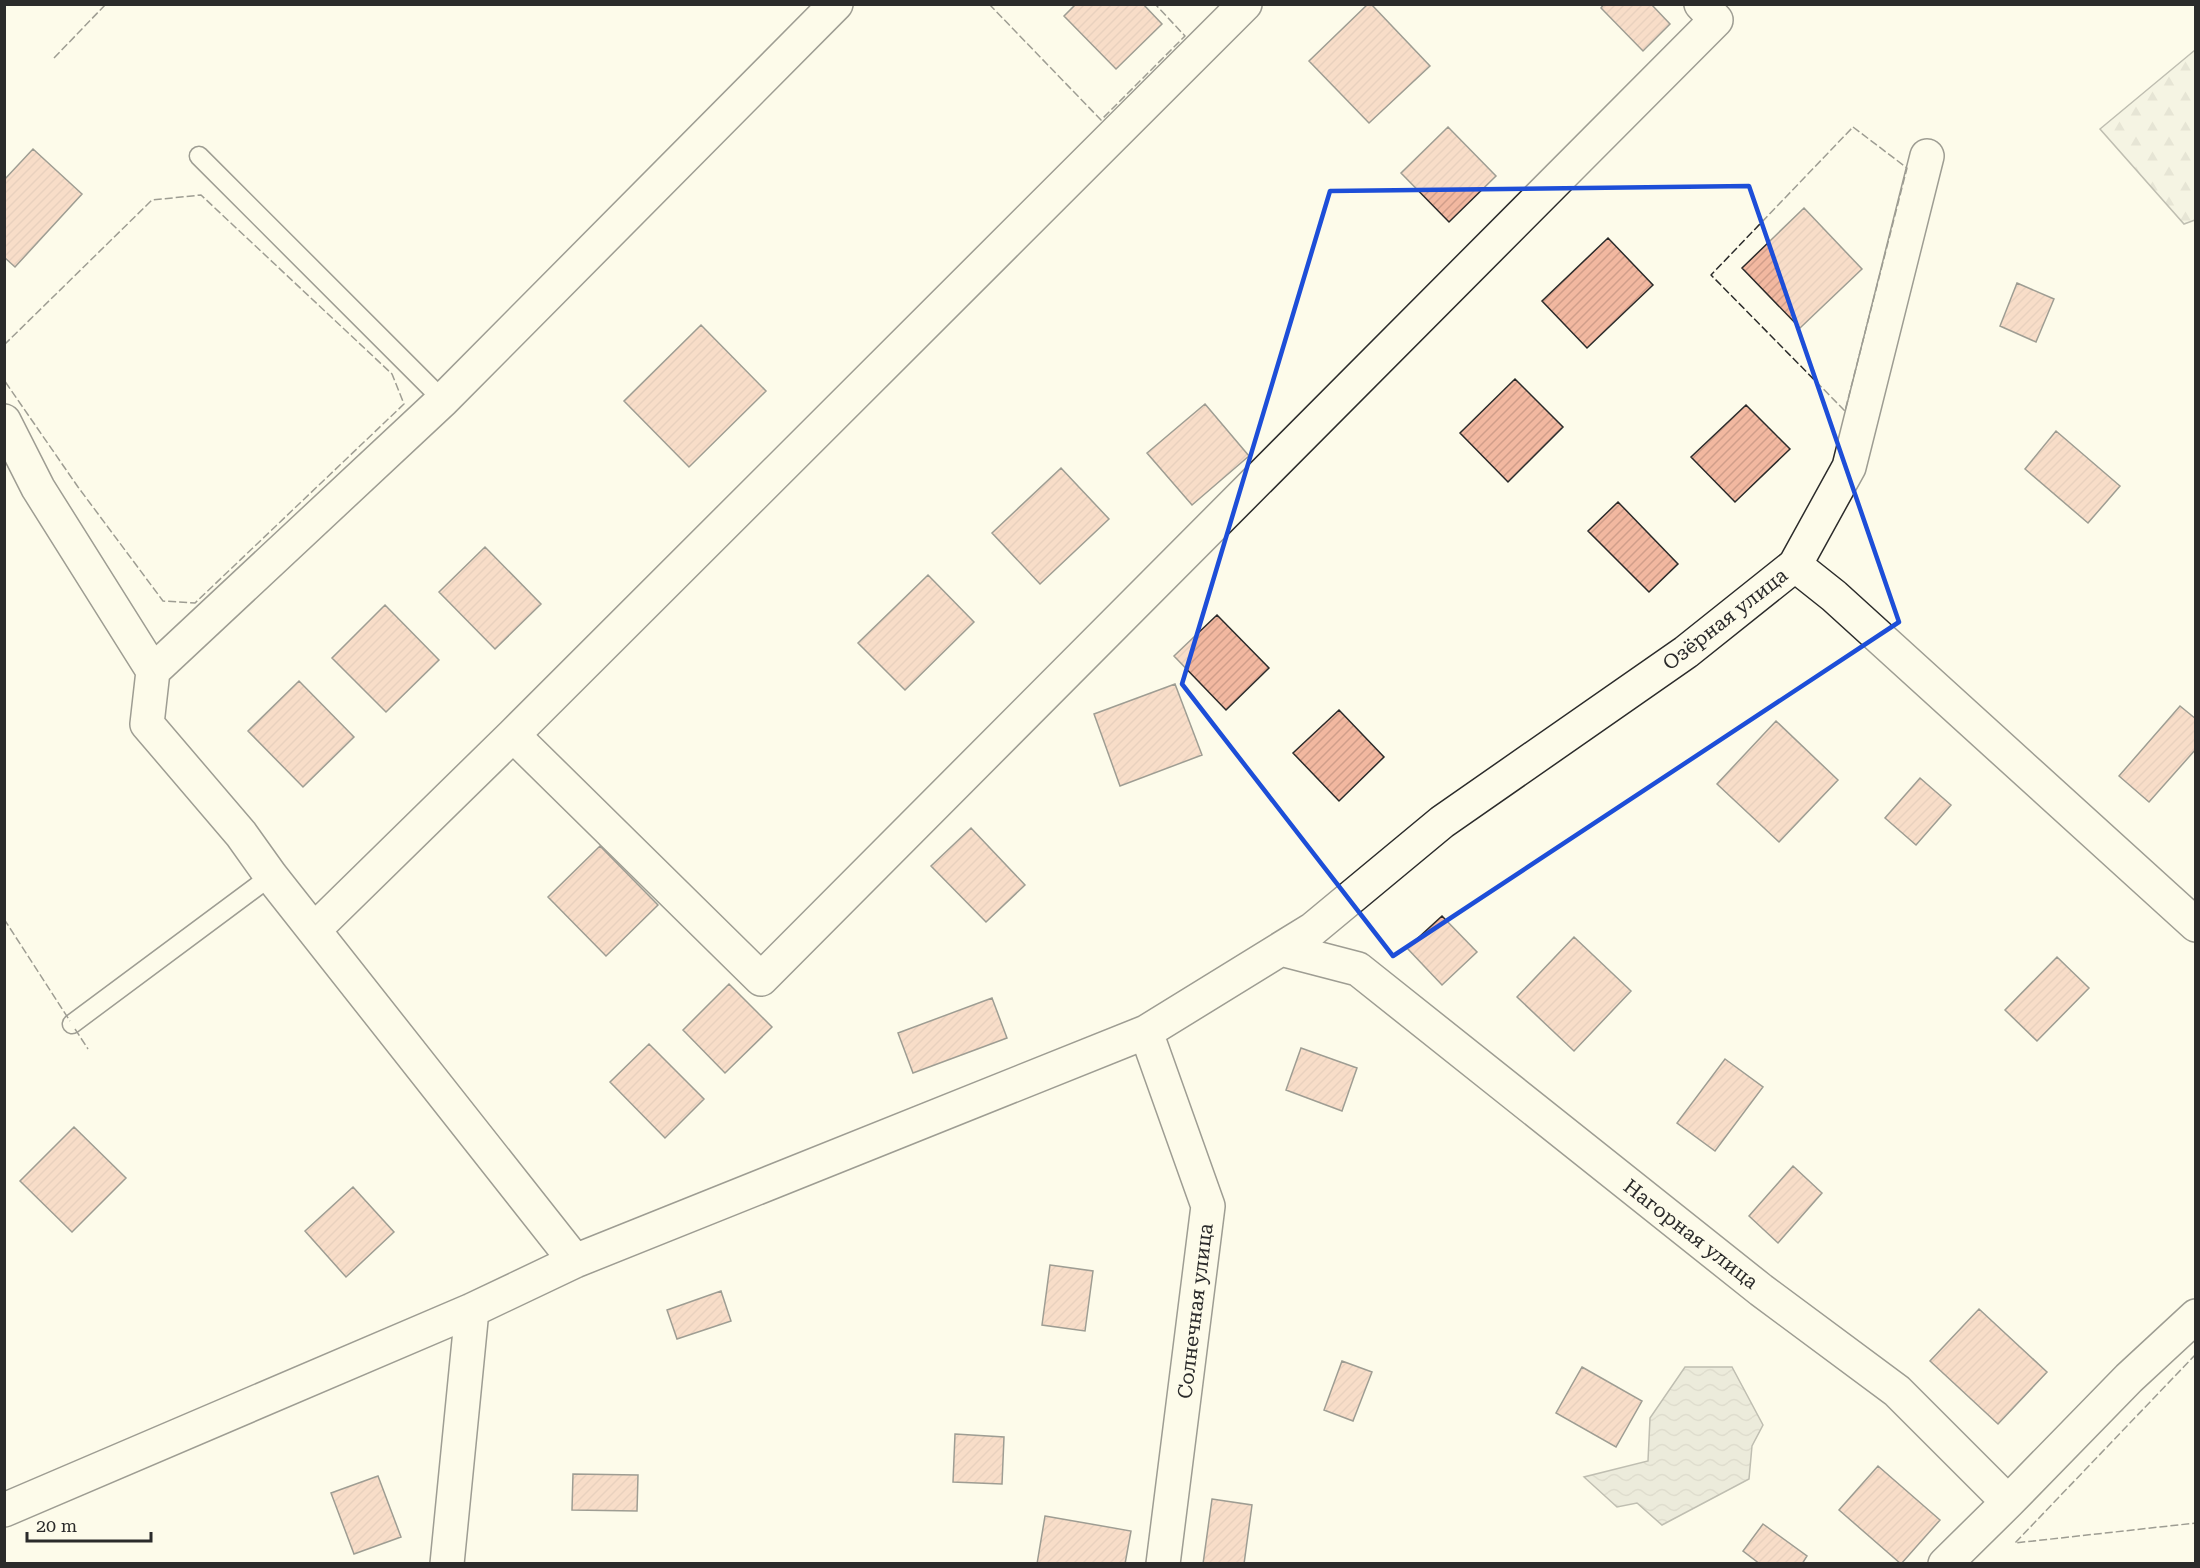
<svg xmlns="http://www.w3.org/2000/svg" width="2200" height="1568" font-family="'Roboto Serif',serif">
  <defs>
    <pattern id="forest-firs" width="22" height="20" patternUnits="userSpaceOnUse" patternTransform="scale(1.5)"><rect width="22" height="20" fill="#ecebdb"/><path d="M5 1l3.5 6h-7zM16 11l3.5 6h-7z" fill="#cbcabc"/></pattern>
    <pattern id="water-waves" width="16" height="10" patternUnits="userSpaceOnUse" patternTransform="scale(1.5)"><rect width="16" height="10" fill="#d8d7c9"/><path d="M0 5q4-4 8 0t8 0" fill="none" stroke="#bab9ad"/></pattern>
    <pattern id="building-hatch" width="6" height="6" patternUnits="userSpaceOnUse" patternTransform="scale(1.5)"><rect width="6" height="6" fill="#f2b8a0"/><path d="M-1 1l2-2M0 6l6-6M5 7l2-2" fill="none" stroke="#d09e8a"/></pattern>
  </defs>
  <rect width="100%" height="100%" fill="#fdfbea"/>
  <!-- forest -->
  <path fill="url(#forest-firs)" stroke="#74746e" stroke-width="1.5" d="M2195,50V220L2184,224L2100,129Z"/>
  <!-- water -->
  <path fill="url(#water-waves)" stroke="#74746e" stroke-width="1.5" d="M1685,1367H1732L1763,1425L1752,1446L1749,1479L1662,1525L1637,1503L1617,1507L1584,1477L1648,1461L1650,1418Z"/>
  <!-- building -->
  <path fill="url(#building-hatch)" stroke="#2b2b2b" stroke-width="1.5" d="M1076,4H1143L1162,24L1116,69L1064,16Z
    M1368,4H1371L1430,66L1369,123L1309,61Z
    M1604,4H1651L1670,24L1643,51L1601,8Z
    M1448,127L1496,176L1449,222L1401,173Z
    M33,149L82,194L15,267L4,257V180Z
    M1804,208L1862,269L1800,328L1742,268Z
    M1608,238L1653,285L1587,348L1542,301Z
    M2017,283L2054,299L2036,342L2000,326Z
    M701,325L766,391L689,467L624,401Z
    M1515,379L1563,427L1508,482L1460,433Z
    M1205,404L1249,456L1192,505L1147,453Z
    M1746,405L1790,449L1735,502L1691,457Z
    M2056,431L2120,486L2088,523L2025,469Z
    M1061,468L1109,519L1040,584L992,533Z
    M1618,502L1678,564L1649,592L1588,531Z
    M485,547L541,604L495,649L439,592Z
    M928,575L974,622L905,690L858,643Z
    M385,605L439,660L386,712L332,658Z
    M1217,615L1269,668L1226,710L1174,656Z
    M299,681L354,737L303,787L248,731Z
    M1175,684L1202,755L1120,786L1094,714Z
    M2180,706L2196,719V749L2149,802L2119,776Z
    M1339,710L1384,757L1339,801L1293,753Z
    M1776,721L1838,780L1779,842L1717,784Z
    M1920,778L1951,805L1916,845L1885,818Z
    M971,828L1025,885L986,922L931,866Z
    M600,846L658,905L606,956L548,897Z
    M1442,916L1477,952L1442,985L1407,948Z
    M1574,937L1631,991L1574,1051L1517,997Z
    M2057,957L2089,988L2037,1041L2005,1010Z
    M729,984L772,1027L725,1073L683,1030Z
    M992,998L1007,1038L913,1073L898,1033Z
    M649,1044L704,1099L665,1138L610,1082Z
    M1301,1048L1357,1068L1342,1111L1286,1090Z
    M1725,1059L1763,1087L1715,1151L1677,1123Z
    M74,1127L126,1178L72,1232L20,1181Z
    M1793,1166L1822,1193L1778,1243L1749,1216Z
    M353,1187L394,1232L346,1277L305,1231Z
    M1050,1265L1093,1271L1085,1331L1042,1325Z
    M721,1291L731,1321L677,1339L667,1310Z
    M1979,1309L2047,1372L1998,1424L1930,1361Z
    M1342,1361L1372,1372L1353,1421L1324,1410Z
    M1582,1367L1642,1401L1616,1447L1556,1413Z
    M955,1434L1004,1437L1002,1484L953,1482Z
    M1878,1466L1940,1520L1901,1564L1839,1510Z
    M573,1474L638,1475L637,1511L572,1510Z
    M378,1476L401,1537L354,1554L331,1493Z
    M1212,1499L1252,1505L1244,1564H1203Z
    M1045,1516L1131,1531L1125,1564H1037Z
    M1763,1524L1807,1556L1802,1564H1760L1743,1551Z"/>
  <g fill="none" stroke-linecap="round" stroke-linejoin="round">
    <defs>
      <path id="service" d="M199,156L443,400
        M72,1024L271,876"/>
      <path id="minor" d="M4,421L38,488L153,671L147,724L241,834L271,876L575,1261
        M1795,565L1849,467L1927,156
        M153,671L443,400L836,4
        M513,735L761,979L1716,20L1701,4
        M315,929L513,735L1245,4
        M1281,949L1358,969L1761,1290L1897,1391L2008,1502L1945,1564
        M1146,1032L1208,1206L1163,1564
        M2008,1502L2129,1378L2196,1316
        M4,1510L472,1310L575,1261L1146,1032L1313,929L1442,822L1686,652L1795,565L1834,596L2196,925
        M447,1564L472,1310"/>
    </defs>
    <!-- service casing -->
    <use href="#service" stroke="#2b2b2b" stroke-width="21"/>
    <!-- minor casing -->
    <use href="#minor" stroke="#2b2b2b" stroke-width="36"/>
    <!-- service -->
    <use href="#service" stroke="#fdfbea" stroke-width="18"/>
    <!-- minor -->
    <use href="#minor" stroke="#fdfbea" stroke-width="33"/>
    <!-- fence -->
    <path stroke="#2b2b2b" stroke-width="1.5" stroke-dasharray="8 3" stroke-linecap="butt" d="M989,4L1101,120L1185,36L1155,4
      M54,58L106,4
      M1853,127L1907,168L1845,411L1711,275Z
      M4,345L152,200L201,195L392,374L404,404L195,603L163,601L78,487L4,380
      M4,919L70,1021
      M75,1029L88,1049
      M2196,1354L2015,1543L2196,1523"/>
  </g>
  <!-- marked area -->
  <path d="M0 0H2200V1568H0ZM1749,186L1899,622L1393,956L1182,684L1330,191Z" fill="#fdfbea" fill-opacity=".55" fill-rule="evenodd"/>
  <path fill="none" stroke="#1d4ed8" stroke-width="4.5" stroke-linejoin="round" d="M1749,186L1899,622L1393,956L1182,684L1330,191Z"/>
  <g text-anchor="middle" stroke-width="4.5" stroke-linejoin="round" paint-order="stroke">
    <!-- street labels -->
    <g font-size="20" fill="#2b2b2b" stroke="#fdfbea">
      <text transform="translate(1725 619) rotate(-38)" y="7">Озёрная улица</text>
      <text transform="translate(1691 1234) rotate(38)" y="7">Нагорная улица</text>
      <text transform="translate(1195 1311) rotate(-83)" y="7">Солнечная улица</text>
    </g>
  </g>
  <!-- border -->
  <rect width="2200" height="1568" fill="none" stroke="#2b2b2b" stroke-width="12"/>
  <!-- scale -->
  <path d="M27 1532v9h124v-9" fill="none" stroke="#2b2b2b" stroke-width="3"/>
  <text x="36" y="1532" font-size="18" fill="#2b2b2b" stroke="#fdfbea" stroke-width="4.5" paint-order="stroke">20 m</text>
</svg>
